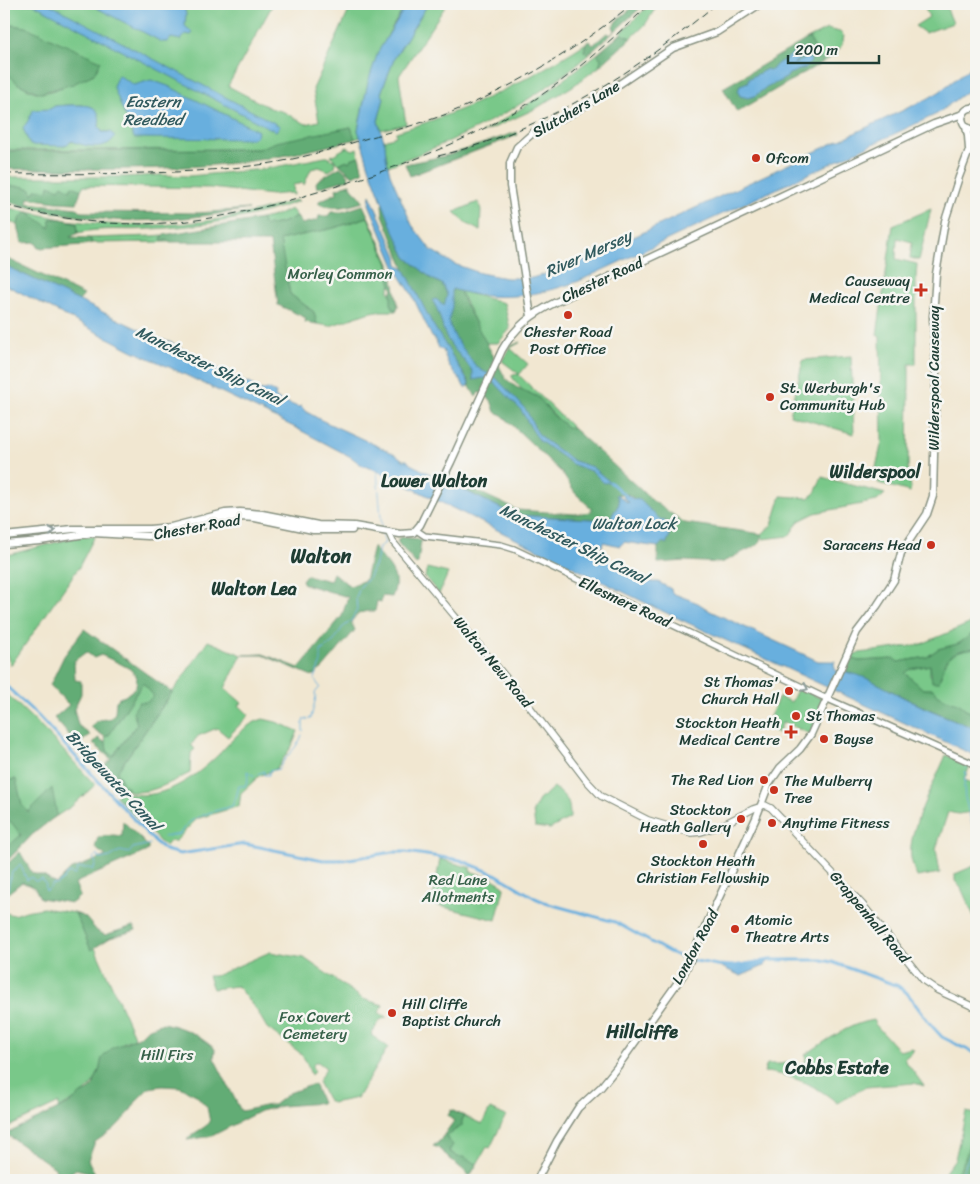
<svg xmlns="http://www.w3.org/2000/svg" width="980" height="1184" font-family="Sriracha,sans-serif">
  <rect width="100%" height="100%" fill="#f6f6f2"/>
  <filter id="ink" filterUnits="userSpaceOnUse"><feTurbulence type="fractalNoise" baseFrequency=".02" numOctaves="2"/><feDisplacementMap in="SourceGraphic" scale="10" xChannelSelector="R" yChannelSelector="G"/><feConvolveMatrix kernelMatrix="1 2 1 2 8 2 1 2 1" color-interpolation-filters="sRGB"/></filter>
  <filter id="wash" filterUnits="userSpaceOnUse"><feTurbulence type="fractalNoise" baseFrequency=".0096" numOctaves="4" result="noise"/><feDisplacementMap in="SourceGraphic" scale="20" xChannelSelector="R" yChannelSelector="G"/><feGaussianBlur stdDeviation="1.12" result="paint"/><feColorMatrix in="noise" values="0 0 0 0 0 0 0 0 0 0 0 0 0 0 0 0 0 1.4 0 .05"/><feComposite in="paint" operator="in"/></filter>
  <g filter="url(#wash)">
    <rect width="100%" height="100%" fill="#f1e7d1"/>
    <!-- green -->
    <path fill="#79c889" stroke="#4c825e" fill-rule="evenodd" d="M4,4H273L228,86L270,108L284,112L306,124L319,121L313,89L352,4H407C378,45 367,81 358,130L361,137L355,139L351,127L258,149L4,150V70C12,78 27,92 41,93C51,93 83,79 94,74L26,27L4,24ZM68,105H82L102,132H110L67,143L23,128L41,109L50,110L55,106Z
      M428,4H447L399,76L406,124L381,130L378,121L384,98L381,93L395,57Z
      M650,4H658L645,25L630,39V37L621,34L612,42Z
      M923,4H945L953,23L925,33L915,26L929,17Z
      M827,29L840,32L844,36C842,51 835,55 823,62L809,38Z
      M586,43L584,51L589,54C531,105 461,139 388,166L384,140L396,136V132C464,112 526,82 586,43Z
      M597,54L602,58L599,67L573,86L535,109L482,133L547,92Z
      M347,147L353,150L357,148L359,156L351,159V161L348,163L344,161L339,164L331,156Z
      M325,157H328L336,162L335,167L329,171L319,167L311,169L304,185L303,183L293,185L294,195H292L291,193L272,195L211,188L83,186L81,190L72,186L70,190L59,189L33,194L10,186L4,191V177H125L161,175L189,176L265,169Z
      M295,200L299,201C254,218 198,227 150,229C126,231 101,227 78,233L77,223L66,220C145,230 219,226 295,200Z
      M478,202L481,209L480,231L466,223L454,212Z
      M4,207L62,219H50L51,228L20,217L18,225L4,220Z
      M291,209L297,216L282,223L265,226L261,219L275,216Z
      M931,209L919,260L910,258L912,242L897,238L896,259L917,264L916,278V364H909V378L908,474L911,487L910,492L878,483L880,474L875,472L882,441L880,337L877,335L893,225Z
      M368,217L388,264L392,277L390,278L391,286L389,287V293H391L394,309H397L396,311H377L367,313L330,326L317,324L314,312L290,294L279,240L334,228Z
      M163,235L161,240H168L170,242L92,243L90,238L152,236Z
      M460,291L504,303L510,329L498,343H485Z
      M521,342L510,348L528,364L519,375L574,429L567,427L559,420L537,397L523,391L512,377V375L519,374L502,361L510,346Z
      M851,356L854,434L790,415L803,360Z
      M822,477L885,494L877,501L815,513L799,521L789,536L763,539L762,534L772,525L781,496L808,498L815,493Z
      M80,536H95L79,567L11,665L4,648V556Z
      M427,568L448,573L439,594L425,577Z
      M976,621V634L971,635L958,644L938,649L927,657L898,662L894,659L859,661L851,658L852,654L919,645Z
      M208,641L242,655L225,688L242,703L239,705L249,715L228,737L217,728L198,736L191,745L195,749L191,753L190,773C171,782 154,793 132,792L122,782L117,772Z
      M976,648V713L967,711C958,698 944,704 933,689H923L904,673L911,669L930,665V675L939,682C946,657 949,651 976,648Z
      M143,683L154,696L147,702L137,724L113,756L107,751L105,737L109,735Z
      M798,688L825,700L810,734L783,722L778,733L765,727L779,697L791,702Z
      M4,691L53,739L95,785L72,806L49,821L33,834L4,864Z
      M263,719L276,722L298,731L292,746L276,769L259,776L241,793L239,806L196,819L176,841H170L166,846L160,842L116,796L121,791C157,805 194,779 219,754C232,741 244,724 263,719Z
      M946,755L970,766L964,780L976,785V835L972,812L958,814L948,812L936,849L940,873L917,877C915,871 912,864 911,858C907,830 935,782 946,755Z
      M554,787C567,798 570,800 570,818L550,829L535,827L533,811L539,800Z
      M440,859L471,868L470,871L493,879L503,885L504,889L496,920L432,904Z
      M976,865V921L961,888L955,881V874Z
      M43,908L75,913L91,950L95,948L135,1038L124,1042L102,1058C96,1090 84,1094 58,1109L59,1103L4,1129V911C13,919 21,911 31,910C35,909 39,909 43,908Z
      M270,952L304,958L363,999L383,1005L379,1013L387,1017L380,1020L371,1035L388,1047L357,1098L332,1103L327,1099L318,1082L326,1068L318,1062H315L312,1067L315,1071L311,1075L306,1061L299,1052L267,1028L257,1011L237,986L213,989L208,976H215Z
      M873,1020L875,1024L899,1051L912,1048L914,1050L904,1059L924,1086L914,1083L866,1087L837,1103C818,1086 790,1074 764,1072L767,1064H781L787,1062L798,1068L804,1065L806,1059L805,1055C826,1041 848,1024 873,1020Z
      M490,1109L506,1116L505,1117L490,1148L487,1147L470,1176L437,1147L433,1146L439,1142L454,1121L448,1116L451,1110L482,1124Z
      M966,1112L976,1114V1180H939L955,1159Z"/>
    <!-- forest -->
    <path fill="#62ac75" stroke="#407454" d="M637,4H645L589,54L584,51L586,43L589,41L593,45L607,33L611,35L615,31L613,26L617,20Z
      M4,24L26,27L101,61L94,74L73,84L40,93L18,84L4,70Z
      M621,34L630,37V39L599,67L601,59L597,54Z
      M809,38L823,62L737,112L723,88Z
      M351,127L355,139L352,140C311,151 268,160 225,164C152,171 77,169 4,169V151L258,149L276,142Z
      M517,132L518,135L410,176L405,164L449,155Z
      M359,156L363,172L353,176L339,164L347,160L348,162L351,161V159Z
      M340,167L348,174L349,179L317,188L316,183L318,180Z
      M349,184H350C353,192 360,193 363,202C347,207 335,210 319,204V201L337,193L336,189Z
      M49,185L59,189L62,185L70,190L72,186L81,190L77,203L56,202L28,198L27,203L77,208L81,212L199,213L249,209C201,217 151,224 101,219C68,216 36,209 4,201V191L9,186H21L31,189L33,194L37,189L48,191Z
      M383,202L406,257L432,279L460,291L464,302L506,379L516,387L538,397L553,415L567,427L574,429L653,501L685,523L762,534L759,544L721,563L685,561L658,563V547L663,541L666,543L670,535L667,522L663,520L661,521L649,509L628,494L625,496L617,494L616,495L618,498L619,504L609,520L515,515L462,489L464,485L517,510L575,514L591,512V508L575,493L562,473L502,415L495,412L491,400L479,392L476,397L469,385V382L440,338L420,302L405,270L383,215L382,205Z
      M363,205L390,264L398,306L397,309L394,310L391,304V291H393L389,278L392,277L388,264L368,217L334,228L280,240L290,294L314,312L317,324L305,322L306,318L278,305L270,242H170L168,240L163,241L161,239L163,235L261,219L265,226L282,223L297,216L302,224L318,220L319,216H328L331,212H342Z
      M28,212L50,228V219H62L77,223L78,233L70,237L90,238L92,243L84,245L39,248L35,242L22,243L18,225L20,217Z
      M4,257L84,295L79,301L9,268L4,265Z
      M401,537L419,539L421,541L418,563L416,564L398,543V539Z
      M373,547C387,565 402,573 392,597L382,596L381,602L377,601L375,611C363,611 358,612 351,622L355,630L323,668L312,676L263,655H242L263,654L299,668L342,616L348,597L304,584L302,580L306,575L330,581L333,573L350,586L365,580Z
      M84,629L172,692L117,772L122,782L132,792L122,788L101,770L111,759L93,743L98,738L106,743L107,751L113,756L137,724L133,712L139,702H147L154,696L143,683L109,735L105,737L91,727C99,717 101,721 111,718L115,713L116,701L119,698L125,696L136,687L137,677L130,669L119,663L101,655L94,658L86,652L74,661L75,680L81,681V694L74,709L78,725L90,735L78,745L54,718L69,705L50,685L64,656Z
      M976,634V648C949,651 946,657 939,682H932L930,665L911,669L905,673L923,689H933C944,704 958,698 967,711L976,713V729L915,703L890,690L846,671L851,658L859,661L894,659L898,662L927,657L938,649L958,644L971,635Z
      M16,779L22,805L28,812L52,788L57,815L33,834L4,864V850L21,835L12,823L4,817V781Z
      M123,821L149,847L147,851L75,883L80,896L72,903L40,898L35,888L22,882L7,894L4,893V867L20,852L32,873L45,877L56,884L70,870L106,856L95,848L98,837L113,835L122,836Z
      M75,913L85,917L97,931L105,935L133,926L136,930L110,938L91,950Z
      M163,1023C185,1028 197,1034 215,1049L214,1058L241,1111C249,1110 269,1104 274,1105L289,1093L314,1084L322,1103L281,1106L260,1111L212,1136L187,1140C193,1132 203,1130 210,1122L207,1107L196,1095L180,1087L162,1086L149,1088L137,1100L129,1113L114,1129L95,1142L88,1160L95,1174L76,1169L61,1180H55L56,1172L55,1168L6,1134L69,1104L81,1094L87,1092L93,1086L99,1071L102,1058L112,1048L139,1037L147,1029Z
      M451,1110L464,1116L462,1121V1126L447,1135V1138L453,1145L449,1151L458,1157H463L477,1164L470,1176L437,1147L433,1146L439,1142L454,1121L448,1116Z
      M976,1115V1152L972,1162L971,1176L965,1180H947L960,1169L966,1156Z"/>
    <!-- water -->
    <path fill="#67afde" stroke="#437689" d="M33,4H49L280,126L276,131L265,126Z
      M89,4H183L186,14L185,26L193,33L191,35L186,34L181,40L171,38L168,42H162Z
      M407,4H428L395,57L381,93L384,98L378,121L385,144L386,157L390,174L412,225L431,250L454,264L480,273L506,278H532L572,266L927,99L939,92L976,63V84L937,114L579,281C538,296 496,303 452,289V307L449,321L450,326L456,339L475,365L481,370L495,377L518,401L526,410L537,432L543,439L574,461L592,467L610,482L604,483L593,472L572,464L540,441L534,433L521,410L496,384L484,378L473,380V372C465,360 453,350 446,337C441,325 440,311 432,300L436,299L444,306L447,295L442,284L432,279L406,257L391,225L369,167L358,130L368,82L378,52Z
      M794,52L800,54L802,57L794,63V64L807,58H810L811,62L805,68L789,74L786,78L764,89L755,96L748,98L740,96L738,92L740,85L748,82V79L767,69L769,70H772C779,59 787,61 794,52Z
      M118,75L134,85L151,80L168,86L258,131L257,136L252,139L134,138L113,86Z
      M68,105C85,105 103,103 99,126L102,132H110L115,136C108,151 85,147 72,141L64,146L30,145L23,128L28,121L33,110L50,109L55,106Z
      M370,195L397,256L398,264L405,270L432,323L469,383L467,387H464C461,378 453,373 449,365C446,360 445,355 443,350L439,349V348L435,339L432,337L411,293L397,271L369,204Z
      M4,265L155,337C167,342 183,345 191,356L247,383L250,382L255,388L261,391L268,389L276,393L275,397L282,402L286,401L288,403L298,407L301,406L305,411L321,420L395,454L403,460H407L410,464L515,515L609,520L619,504L618,498L616,495L617,494L628,503L629,502L623,497L626,494L633,499L640,500L661,521L663,520L669,525L668,533L670,535L666,544L663,542L658,547L624,542L620,546L603,542L602,547L593,541H588L587,538L583,541V547L652,582H658L671,589L672,593L698,603L710,611L818,661H835L834,664L836,671C865,672 890,692 915,703C935,713 956,720 976,729V756L660,610L367,466H363L351,457L296,428L169,367L133,351L4,284Z
      M770,960L764,966L741,976L717,965L733,966Z"/>
    <g fill="none" stroke-linecap="round" stroke-linejoin="round">
      <!-- stream -->
      <path stroke="#67afde" stroke-width="1" d="M377,471L382,529
        M303,731V720L311,718L316,697L315,693L320,687L314,679L321,662V651L334,641L342,628L351,621L357,610L356,598L360,587L368,579L377,559L379,547L385,543L382,533
        M966,767L964,787L965,798L976,839
        M163,837L180,834C189,815 214,812 232,806L236,798L239,786H245L248,779L247,771L254,776L264,771V775H269V771L279,769C284,756 298,749 302,735
        M4,891H7L12,872L17,869L20,864L27,880L31,877L35,881L42,879L46,885L45,889L47,891L53,884L56,885L64,879L66,875L70,873L75,875L78,868H90L93,870L96,863L93,858L97,854L100,859L110,857L120,851L129,853L133,848L150,844
        M954,1180L963,1171L971,1152L976,1130"/>
      <!-- canal -->
      <path stroke="#67afde" stroke-width="3" d="M610,482L628,498
        M4,684L38,716L154,841L165,850L180,854L245,844L323,860H343L393,852H406L460,860L497,875L535,898L549,904L615,922L669,952L685,959L717,965L733,966L770,960H822L832,962L898,986L907,993L931,1025L942,1037L976,1054"/>
    </g>
  </g>
  <g filter="url(#ink)">
    <g fill="none" stroke-linecap="round" stroke-linejoin="round">
      <defs>
        <path id="secondary" d="M416,530L425,536L501,545L514,549L821,696L976,765"/>
        <path id="primary" d="M389,533L393,542L523,698L586,780L601,796L648,820L691,833L701,832L720,826L753,809L765,805L771,808L863,905L924,981L937,990L976,1008"/>
        <path id="trunk" d="M976,108C968,107 964,110 962,118C963,126 968,130 976,129
          M966,127L968,136L969,149
          M531,316L510,186V163L517,147L534,132L576,111L612,89L673,48L717,32L760,4
          M4,536L73,529H150L171,527L225,513L240,512L262,514L318,525L354,526L400,534L413,533L420,525L451,462L502,350C515,327 532,314 556,302L934,124L963,114
          M4,544L40,541L93,533L148,536L173,535L224,519L240,517L255,518L313,530H352
          M537,1180L557,1141L578,1108L601,1087L618,1066L683,975L756,818L769,784L780,768L800,749L811,734L857,632L877,606L894,580L901,553L927,514L933,496L936,374L933,317L936,274L945,221L959,177L976,132"/>
      </defs>
      <!-- secondary casing -->
      <use href="#secondary" stroke="#889282" stroke-width="8"/>
      <!-- primary casing -->
      <use href="#primary" stroke="#889282" stroke-width="8"/>
      <!-- trunk casing -->
      <use href="#trunk" stroke="#889282" stroke-width="9"/>
      <!-- secondary -->
      <use href="#secondary" stroke="#fff" stroke-width="5"/>
      <!-- primary -->
      <use href="#primary" stroke="#fff" stroke-width="5.5"/>
      <!-- trunk -->
      <use href="#trunk" stroke="#fff" stroke-width="6"/>
      <!-- rail -->
      <path stroke="#1f3d34" stroke-width="1" stroke-dasharray="8 4" stroke-linecap="butt" d="M438,156C543,131 635,73 716,4
        M4,174C86,173 168,176 250,166C290,162 329,150 368,138C393,131 419,124 444,115C512,89 576,50 632,4
        M4,205C38,213 73,221 108,223C190,228 256,211 334,187C405,165 474,139 537,98C578,71 614,37 650,4"/>
    </g>
    <!-- one-way arrows -->
    <defs><path id="oneway-chevron" d="M-2-3.5L2.5 0L-2 3.5" fill="none" stroke-width="1.6" stroke-linecap="round" stroke-linejoin="round" transform="scale(1.25)"/></defs>
    <g stroke="#8f9e9a">
      <use href="#oneway-chevron" transform="translate(52 531) rotate(-6)"/>
      <use href="#oneway-chevron" transform="translate(805 688) rotate(26)"/>
    </g>
  </g>
  <!-- markers -->
  <g fill="#c8321e" stroke="#f6f6f2" stroke-width="2">
    <circle cx="756" cy="158" r="5"/>
    <path d="M918.5 282.5h5v5h5v5h-5v5h-5v-5h-5v-5h5z"/>
    <circle cx="568" cy="315" r="5"/>
    <circle cx="770" cy="397" r="5"/>
    <circle cx="931" cy="545" r="5"/>
    <circle cx="789" cy="691" r="5"/>
    <circle cx="796" cy="716" r="5"/>
    <path d="M788.5 724.5h5v5h5v5h-5v5h-5v-5h-5v-5h5z"/>
    <circle cx="824" cy="739" r="5"/>
    <circle cx="764" cy="780" r="5"/>
    <circle cx="774" cy="790" r="5"/>
    <circle cx="741" cy="819" r="5"/>
    <circle cx="772" cy="823" r="5"/>
    <circle cx="703" cy="844" r="5"/>
    <circle cx="735" cy="929" r="5"/>
    <circle cx="392" cy="1013" r="5"/>
  </g>
  <g text-anchor="middle" stroke-width="5" stroke-linejoin="round" paint-order="stroke">
    <!-- street labels -->
    <g font-size="15" fill="#1f3d34" stroke="#f6f6f2">
      <text transform="translate(576 109) rotate(-30)" y="5">Slutchers Lane</text>
      <text transform="translate(602 280) rotate(-25)" y="5">Chester Road</text>
      <text transform="translate(934 378) rotate(-90)" y="5">Wilderspool Causeway</text>
      <text transform="translate(197 527) rotate(-10)" y="5">Chester Road</text>
      <text transform="translate(625 602) rotate(25)" y="5">Ellesmere Road</text>
      <text transform="translate(493 662) rotate(50)" y="5">Walton New Road</text>
      <text transform="translate(870 917) rotate(50)" y="5">Grappenhall Road</text>
      <text transform="translate(695 947) rotate(-62)" y="5">London Road</text>
    </g>
    <!-- poi labels -->
    <g font-size="15" fill="#1f3d34" stroke="#f6f6f2" text-anchor="start">
      <text x="766" y="163">Ofcom</text>
      <text x="910" y="286" text-anchor="end">Causeway<tspan x="910" dy="17">Medical Centre</tspan></text>
      <text x="568" y="337" text-anchor="middle">Chester Road<tspan x="568" dy="17">Post Office</tspan></text>
      <text x="780" y="393">St. Werburgh's<tspan x="780" dy="17">Community Hub</tspan></text>
      <text x="921" y="550" text-anchor="end">Saracens Head</text>
      <text x="779" y="687" text-anchor="end">St Thomas'<tspan x="779" dy="17">Church Hall</tspan></text>
      <text x="806" y="721">St Thomas</text>
      <text x="780" y="728" text-anchor="end">Stockton Heath<tspan x="780" dy="17">Medical Centre</tspan></text>
      <text x="834" y="744">Bayse</text>
      <text x="754" y="785" text-anchor="end">The Red Lion</text>
      <text x="784" y="786">The Mulberry<tspan x="784" dy="17">Tree</tspan></text>
      <text x="731" y="815" text-anchor="end">Stockton<tspan x="731" dy="17">Heath Gallery</tspan></text>
      <text x="782" y="828">Anytime Fitness</text>
      <text x="703" y="866" text-anchor="middle">Stockton Heath<tspan x="703" dy="17">Christian Fellowship</tspan></text>
      <text x="745" y="925">Atomic<tspan x="745" dy="17">Theatre Arts</tspan></text>
      <text x="402" y="1009">Hill Cliffe<tspan x="402" dy="17">Baptist Church</tspan></text>
    </g>
    <!-- park labels -->
    <g font-size="15" fill="#366049" stroke="#f6f6f2">
      <text x="340" y="279">Morley Common</text>
      <text x="458" y="885">Red Lane<tspan x="458" dy="17">Allotments</tspan></text>
      <text x="315" y="1022">Fox Covert<tspan x="315" dy="17">Cemetery</tspan></text>
      <text x="167" y="1060">Hill Firs</text>
    </g>
    <!-- water labels -->
    <g font-size="16" font-style="italic" fill="#315a5e" stroke="#f6f6f2">
      <text x="153" y="107">Eastern<tspan x="153" dy="18">Reedbed</tspan></text>
      <text transform="translate(588 253) rotate(-24)" y="6">River Mersey</text>
      <text transform="translate(210 365) rotate(26)" y="6">Manchester Ship Canal</text>
      <text x="634" y="529">Walton Lock</text>
      <text transform="translate(574 543) rotate(26)" y="6">Manchester Ship Canal</text>
      <text transform="translate(114 780) rotate(47)" y="6">Bridgewater Canal</text>
    </g>
    <!-- quarter labels -->
    <g font-size="18" font-weight="bold" fill="#1f3d34" stroke="#f6f6f2">
      <text x="875" y="478">Wilderspool</text>
      <text x="434" y="487">Lower Walton</text>
      <text x="254" y="595">Walton Lea</text>
      <text x="642" y="1038">Hillcliffe</text>
      <text x="837" y="1074">Cobbs Estate</text>
    </g>
    <!-- district labels -->
    <g font-size="20" font-weight="bold" fill="#1f3d34" stroke="#f6f6f2">
      <text x="321" y="563">Walton</text>
    </g>
  </g>
  <!-- margin -->
  <rect width="980" height="1184" fill="none" stroke="#f6f6f2" stroke-width="20"/>
  <!-- scale -->
  <path d="M788 55v8h91v-8" fill="none" stroke="#1f3d34" stroke-width="2.5"/>
  <text x="795" y="55" font-size="15" fill="#1f3d34" stroke="#f6f6f2" stroke-width="4" paint-order="stroke">200 m</text>
</svg>
